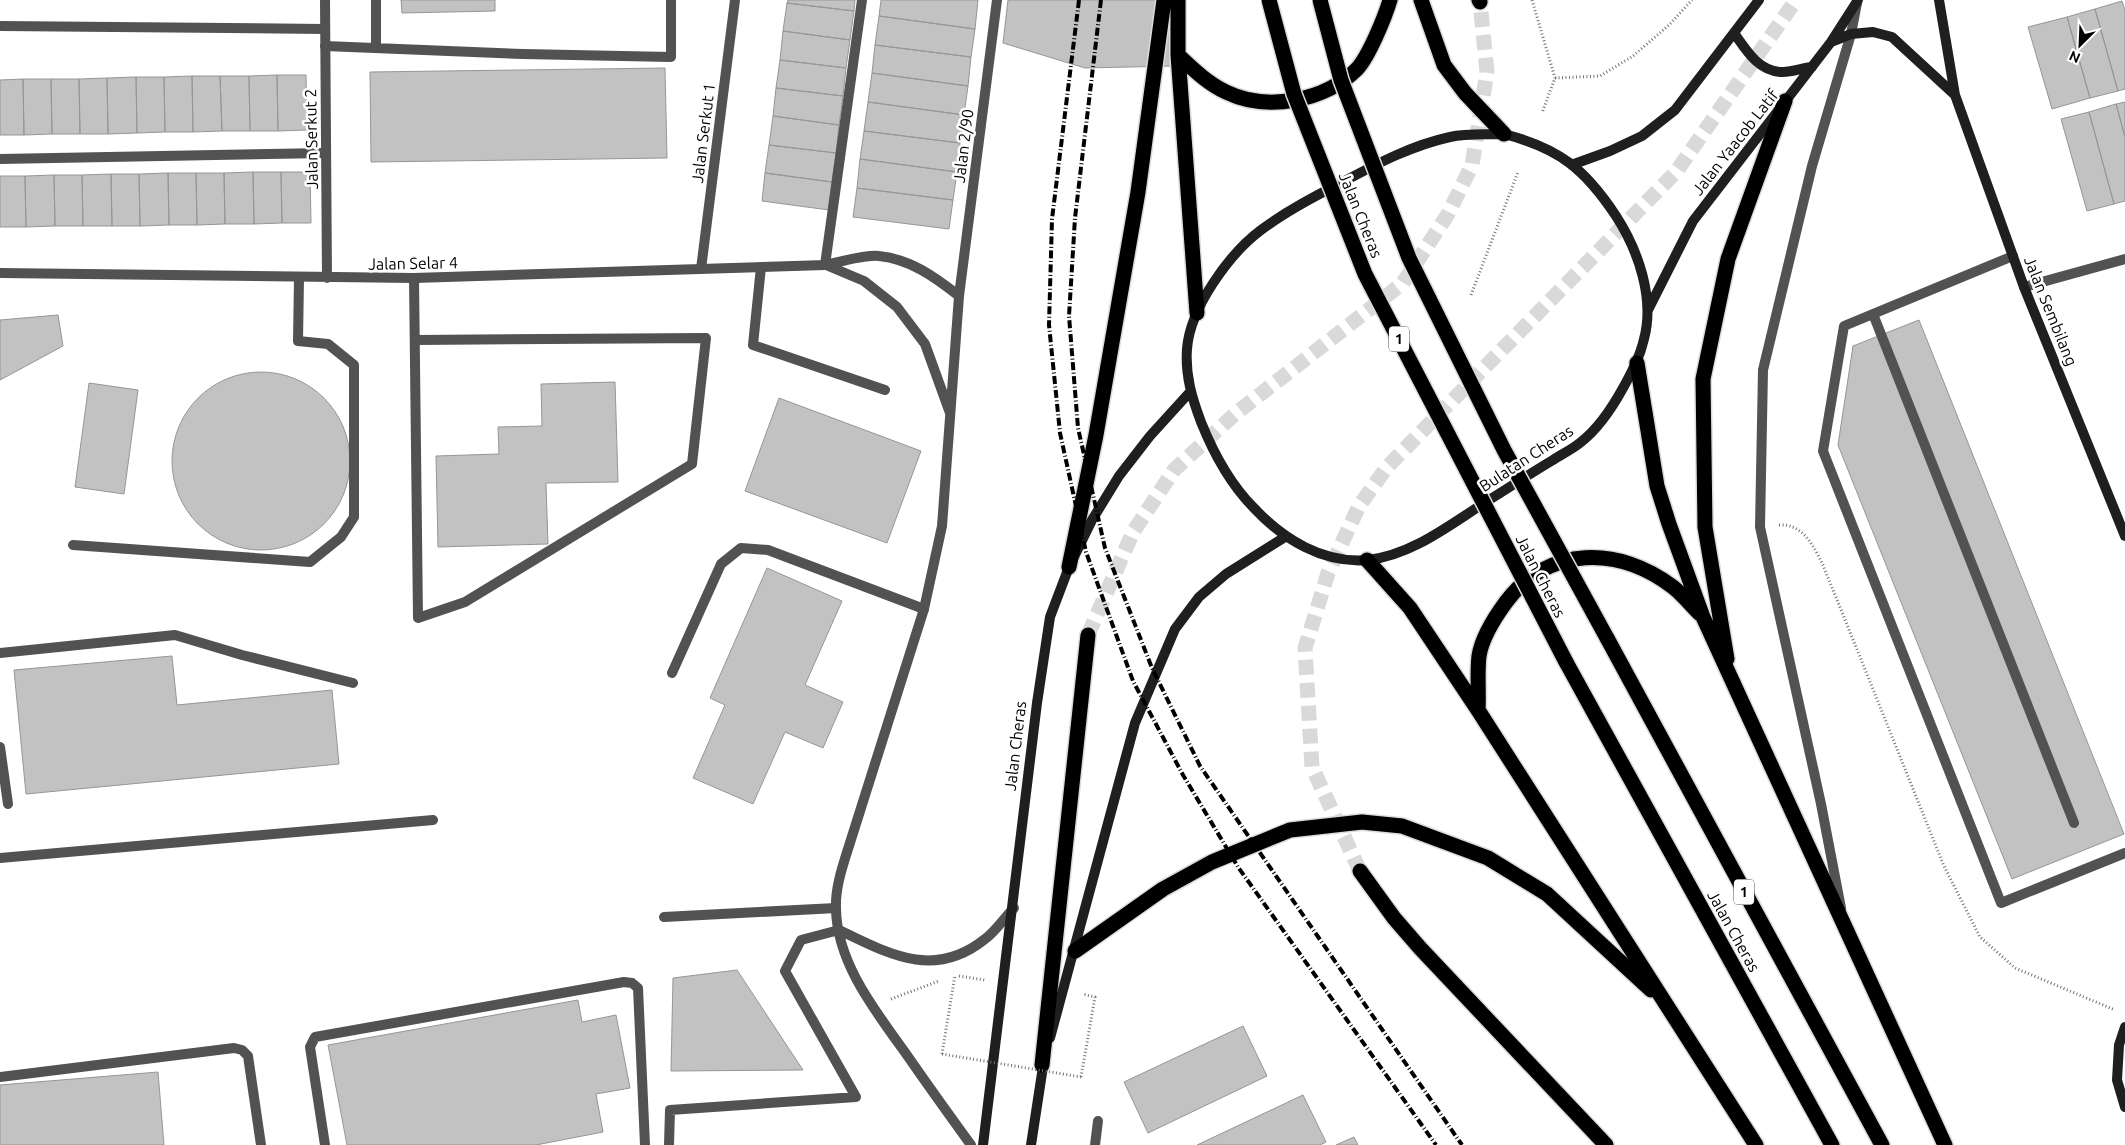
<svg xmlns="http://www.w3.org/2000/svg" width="2125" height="1145" font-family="Ubuntu,sans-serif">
  <rect width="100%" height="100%" fill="#fff"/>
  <!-- building -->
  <path fill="#c2c2c2" stroke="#969696" d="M401,0H495V11L402,13Z
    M788,0H855L854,11L787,3Z
    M881,0H978L975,29L879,16Z
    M1008,0H1183L1175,66L1085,68L1003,43Z
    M2122,1L2125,10V89L2118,91L2095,9Z
    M787,3L854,11L850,40L783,31Z
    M2095,9L2118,91L2090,98L2067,17Z
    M879,16L975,29L971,57L875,45Z
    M2067,17L2090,98L2052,109L2028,27Z
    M783,31L850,40L846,68L780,60Z
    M875,45L971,57L968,86L872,73Z
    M780,60L846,68L843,96L776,88Z
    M665,68L667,158L371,162L370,72Z
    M872,73L968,86L964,115L868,102Z
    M277,75H306L307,130L278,131Z
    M277,75L278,131H250L249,76Z
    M192,76H220L222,131L193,132Z
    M192,76L193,132H165L164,77Z
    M220,76H249L250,131H222Z
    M136,77H164L165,132L137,133Z
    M136,77L137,133L108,134L107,78Z
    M107,78L108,134H80L79,79Z
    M23,79H51L52,134L24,135Z
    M23,79L24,135H0V80Z
    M51,79H79L80,134H52Z
    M776,88L843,96L839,125L773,116Z
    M868,102L964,115L960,143L864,131Z
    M2125,102V137L2116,104Z
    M2116,104L2125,137V201L2114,204L2089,112Z
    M2089,112L2114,204L2087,211L2061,119Z
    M773,116L839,125L836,153L769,145Z
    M864,131L960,143L957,172L860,159Z
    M769,145L836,153L832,182L765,173Z
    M860,159L957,172L953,200L857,188Z
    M253,172L254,224H225L224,173Z
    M253,172H281L282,223L254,224Z
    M281,172H310L311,223H282Z
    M168,173L169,225L140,226L139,174Z
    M168,173H196L197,225H169Z
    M196,173H224L225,224L197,225Z
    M765,173L832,182L829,210L762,201Z
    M111,174L112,226H83L82,175Z
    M111,174H139L140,226H112Z
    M54,175L55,226L26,227L25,176Z
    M54,175H82L83,226H55Z
    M0,176H25L26,227H0Z
    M857,188L953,200L949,229L853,217Z
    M58,315L63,346L0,380V320Z
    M1919,320L2124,834L2012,879L1838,445L1853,346Z
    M172 461a89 89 0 1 1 178 0a89 89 0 1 1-178 0Z
    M615,382L618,482L546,483L548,544L438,547L436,456L499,454L498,427L542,426L541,384Z
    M89,383L138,390L124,494L75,487Z
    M779,398L921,451L887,543L745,491Z
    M767,568L842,601L805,685L843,702L823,748L785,732L753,804L693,778L725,705L710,698Z
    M172,656L177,705L332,690L339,764L26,794L14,670Z
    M737,970L803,1070L671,1071L673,978Z
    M578,1000L582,1022L616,1015L630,1088L596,1094L603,1132L536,1145H347L328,1045Z
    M1243,1026L1267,1076L1148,1133L1124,1082Z
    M158,1072L164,1145H0V1085Z
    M1303,1095L1326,1142L1320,1145H1197Z
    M1354,1137L1358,1145H1336Z"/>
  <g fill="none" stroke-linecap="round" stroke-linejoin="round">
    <!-- highway-tunnel -->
    <path stroke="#d9d9d9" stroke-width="15" stroke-dasharray="15 8" stroke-linecap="butt" d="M1088,635L1133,532L1174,470L1235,414L1403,283L1448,214L1472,165L1487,72L1480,2
      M1360,871L1312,767L1305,648L1328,573L1359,506L1387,467L1676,172L1796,0"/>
    <defs>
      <path id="highway" d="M1178,0V55L1197,313
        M1421,0L1444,65L1465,93L1504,134
        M1479,0L1480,2
        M1178,55C1193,69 1207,83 1226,92C1267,112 1325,101 1357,69C1369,56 1385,17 1390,0
        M1637,363L1657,486L1669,524L1703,617L1945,1145
        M1367,560L1410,608L1478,710L1756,1145
        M1069,567L1096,435L1138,192L1164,0
        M1607,638L1882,1145
        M1727,659L1705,527L1703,379L1728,259L1785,101
        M1566,662L1832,1145
        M1478,710C1479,692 1477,673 1479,656C1482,637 1495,617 1506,602C1549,545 1619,546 1673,587C1682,594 1691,605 1700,614
        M1360,871L1394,918L1420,948L1606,1145
        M1075,951L1163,889L1212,862L1290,830L1362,822L1402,826L1488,858L1547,894L1651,990
        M1042,1065L1088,635"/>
    </defs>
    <!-- highway casing -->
    <use href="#highway" stroke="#dbdbdb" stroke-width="18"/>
    <!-- path -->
    <path stroke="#747474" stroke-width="3" stroke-dasharray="1 2.5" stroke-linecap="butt" d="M1532,0L1555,78L1542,113
      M1555,78L1600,76L1633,56L1669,25L1692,0
      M1471,295L1518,172
      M1779,525C1803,523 1814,547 1823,565L1944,866L1980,937L2015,968L2115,1010
      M959,976L985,980
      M891,999L939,981
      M942,1054L955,975
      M1081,1077L1095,997L1082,994"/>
    <!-- lane -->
    <path stroke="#525252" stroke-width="10" d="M325,46L523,54L671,57V0
      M376,48V0
      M0,159L326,153
      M2013,256L1844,326L1823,451L2001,903L2125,853
      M825,265L862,0
      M761,267L753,345L885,390
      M414,278L418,618L465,602L692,464L706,338L415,340
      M1873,314L2074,823
      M73,545L310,562L341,537L354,517V365L328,344L298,341L299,278
      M672,673L721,564L741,548L768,550L924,609
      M0,858L433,820
      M1841,908L1821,804L1760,527L1763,370L1812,166L1851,34L1857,3
      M664,917L836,908
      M0,1077L234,1048L242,1050L248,1056L261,1145
      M325,1145L310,1047L315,1037L624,982L632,983L638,988L645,1145
      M669,1145L670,1110L856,1097L785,971L801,940L839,930
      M1095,1145L1098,1121"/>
    <!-- street -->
    <path stroke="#525252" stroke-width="10" d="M325,0L327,278
      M0,26L325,29
      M826,265L864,281L897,307L925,344L950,413
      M701,269L735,0
      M0,273L414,278L825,265C839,262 867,254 879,256C910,259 935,277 959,296
      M2024,287L2125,259
      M0,653L175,635L242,655L353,683
      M0,747L8,804
      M839,930C889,954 934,980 985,939C996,931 1004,918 1014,908
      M971,1145C950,1116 929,1087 909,1058C878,1014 837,965 836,909C835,889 842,868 848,849L924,609L942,526L959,296L997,0"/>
    <!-- secondary -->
    <path stroke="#1f1f1f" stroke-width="10" d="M1939,0L1955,95L2024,287L2125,536
      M1734,33C1746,50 1758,71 1781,72C1790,73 1802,68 1812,67
      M1831,42L1851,34L1873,32L1892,37L1955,95
      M1504,134C1559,148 1585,169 1616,216C1638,250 1655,298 1644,339C1640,357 1632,372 1623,388C1612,408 1599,428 1581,442C1573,449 1562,454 1553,460C1531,473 1510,487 1489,500C1452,523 1413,555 1368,560C1323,564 1283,539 1254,508C1231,485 1213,452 1201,422C1192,398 1185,375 1187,349C1190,308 1229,254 1261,230C1285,212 1311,198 1337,185C1373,166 1409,146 1450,137C1467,133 1487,135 1504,134Z
      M1574,164L1610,151L1642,136L1675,110L1759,0
      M1648,310L1693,221L1831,42L1858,0
      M2125,1027L2119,1045L2117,1080L2125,1107
      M1050,1038L1135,723L1175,629L1199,597L1226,574L1285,537
      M983,1145L1037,703L1050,617L1069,567L1092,520L1119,476L1150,436L1190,392
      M1031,1145L1044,1060"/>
    <!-- highway -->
    <use href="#highway" stroke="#000" stroke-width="15"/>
    <!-- rail -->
    <path stroke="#000" stroke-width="4" stroke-dasharray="8 2.5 1 2.5" stroke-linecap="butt" d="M1079,0L1052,219L1049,325L1060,433L1086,552L1133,681L1183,775L1238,867L1436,1145
      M1101,0L1075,218L1069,316L1078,428L1105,548L1152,668L1200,766L1462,1145"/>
    <defs>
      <path id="highway-bridge" d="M1269,0L1294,94L1365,274L1566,662
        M1320,0L1341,80L1409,258L1504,450L1607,638"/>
    </defs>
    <!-- highway-bridge casing -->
    <use href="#highway-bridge" stroke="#dbdbdb" stroke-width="18" stroke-linecap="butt"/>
    <!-- path-bridge -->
    <path stroke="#747474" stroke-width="3" stroke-dasharray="1 2.5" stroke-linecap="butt" d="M942,1054L1081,1077"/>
    <!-- highway-bridge -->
    <use href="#highway-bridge" stroke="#000" stroke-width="15"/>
  </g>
  <g text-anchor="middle" stroke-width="5" stroke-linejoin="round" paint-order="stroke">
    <!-- shield labels -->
    <g fill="#fff" stroke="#4c4c4c" stroke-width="1">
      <rect x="1389" y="326.5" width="20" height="25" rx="4"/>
      <rect x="1734" y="879.5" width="20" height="25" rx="4"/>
    </g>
    <g font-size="15" font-weight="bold" fill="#000">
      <text x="1399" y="344">1</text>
      <text x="1744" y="897">1</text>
    </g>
    <!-- street labels -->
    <g font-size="16" fill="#000" stroke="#fff">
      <text transform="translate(703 133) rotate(-83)" y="6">Jalan Serkut 1</text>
      <text transform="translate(311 139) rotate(-91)" y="6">Jalan Serkut 2</text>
      <text transform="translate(1735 142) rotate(-52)" y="6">Jalan Yaacob Latif</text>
      <text transform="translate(963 146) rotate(-83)" y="6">Jalan 2/90</text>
      <text transform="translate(1361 215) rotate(68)" y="6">Jalan Cheras</text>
      <text transform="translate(413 263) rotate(-1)" y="6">Jalan Selar 4</text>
      <text transform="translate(2051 311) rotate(68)" y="6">Jalan Sembilang</text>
      <text transform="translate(1526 458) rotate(-33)" y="6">Bulatan Cheras</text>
      <text transform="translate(1541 576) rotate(63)" y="6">Jalan Cheras</text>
      <text transform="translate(1015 746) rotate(-83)" y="6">Jalan Cheras</text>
      <text transform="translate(1734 931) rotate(61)" y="6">Jalan Cheras</text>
    </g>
  </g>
  <!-- north arrow -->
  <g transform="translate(2080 45) rotate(204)" stroke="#ffffff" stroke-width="4" paint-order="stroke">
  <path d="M0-4L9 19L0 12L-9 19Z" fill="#000000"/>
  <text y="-8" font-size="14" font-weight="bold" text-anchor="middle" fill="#000000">N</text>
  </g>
</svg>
